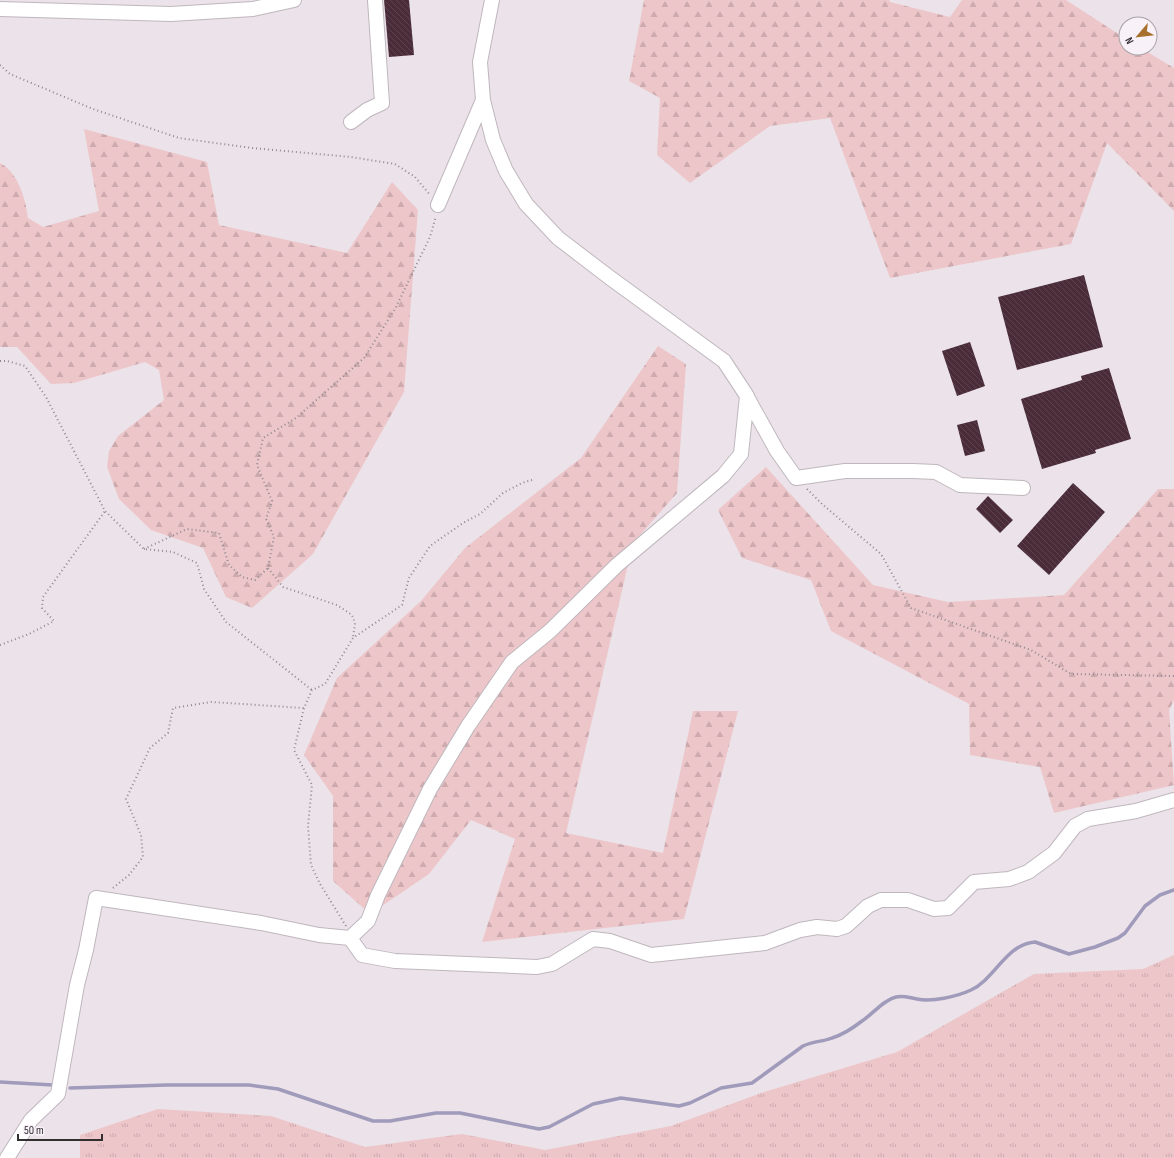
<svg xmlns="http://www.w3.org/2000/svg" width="1174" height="1158" font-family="'Sofia Sans Condensed',sans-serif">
  <defs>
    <pattern id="grass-tufts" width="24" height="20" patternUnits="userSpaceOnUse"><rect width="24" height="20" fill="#edc6ca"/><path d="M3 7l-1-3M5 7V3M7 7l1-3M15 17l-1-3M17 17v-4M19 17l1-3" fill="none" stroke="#ccaaae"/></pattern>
    <pattern id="forest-firs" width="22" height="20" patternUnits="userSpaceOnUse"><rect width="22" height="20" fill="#edc6ca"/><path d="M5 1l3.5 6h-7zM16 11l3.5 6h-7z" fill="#ccaaae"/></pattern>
    <pattern id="building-back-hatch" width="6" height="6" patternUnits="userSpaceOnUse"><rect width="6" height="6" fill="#4a2c39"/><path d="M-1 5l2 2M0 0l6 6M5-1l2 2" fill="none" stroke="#5c424d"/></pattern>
  </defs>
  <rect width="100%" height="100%" fill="#ebe3e9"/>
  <!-- grass -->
  <path fill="url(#grass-tufts)" d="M1174,955V1158H80V1135L158,1109L271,1116L365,1147L462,1134L545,1150L671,1126L764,1092L897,1052L1034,974L1143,969Z"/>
  <!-- forest -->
  <path fill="url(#forest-firs)" d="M644,0H889L890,2L950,17L962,0H1066L1126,39V48H1141L1174,68V211L1107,143L1071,244L890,278L830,118L770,126L690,183L657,155L660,98L629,81Z
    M84,129L207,162L219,225L347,253L392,182L418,210L404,392L313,554L252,608L226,597L203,548L151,530L119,499L107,467L109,451L118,436L164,400L159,370L145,362L74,383L51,384L17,347H0V163C18,172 26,200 28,218L43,227L99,211Z
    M658,346L686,364L677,493L633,543L566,833L663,853L693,711H738L684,919L482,942L515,839L471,820L429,874L370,914L333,881V796L304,755L337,678L421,601L465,548L581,458Z
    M766,467L873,585L948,602L1064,595L1158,489H1174V700L1169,710L1174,785L1054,813L1040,767L970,755L969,704L831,631L811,580L742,558L718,510Z"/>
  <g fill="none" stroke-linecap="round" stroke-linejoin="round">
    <!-- stream -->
    <path stroke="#a09abb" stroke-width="3.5" d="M0,1082L53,1085
      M70,1088L167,1085H249L278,1089L373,1121H390L436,1113H460L539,1129L549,1127L593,1104L621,1098L679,1106L690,1103L721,1088L752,1083L803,1046C813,1041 822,1042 832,1038C842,1035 853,1028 862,1021C873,1014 883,1000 896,997C903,995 910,998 917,999C932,1002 956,997 971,990C995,979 1006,944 1035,942L1069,954L1095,947L1118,938L1125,933L1145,906L1160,895L1174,890"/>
  </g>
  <!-- building -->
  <path fill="url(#building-back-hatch)" d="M384,0H409L414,55L389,57Z
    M1084,275L1103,347L1017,370L998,297Z
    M970,342L985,386L957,396L942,351Z
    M1109,368L1131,439L1095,450L1096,453L1042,469L1021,399L1082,380L1081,376Z
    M977,420L985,451L965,456L957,425Z
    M1073,483L1105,512L1049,575L1017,546Z
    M988,496L1013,520L1000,533L976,509Z"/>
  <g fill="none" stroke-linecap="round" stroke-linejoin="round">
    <defs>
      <path id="minor" d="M0,9L171,14L253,9L294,0
        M351,122L367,110L382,103L375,0
        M438,205L483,100
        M747,397L777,451L796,478L845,471H913L936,472L960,485L1023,488
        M350,938L368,921L378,895L430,789L468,726L512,662L550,631L617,565L723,476L741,454L747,396L724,361L609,277L558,238L526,204L506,171L493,140L483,100L480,62L492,0
        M7,1158L31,1120L58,1094L77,985L86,950L96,898L261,923L319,935L350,938L362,955L395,961L537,967L552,964L593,939L610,941L651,955L765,943L800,930L817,927L837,929L846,926L868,906L881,900H908L934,909L948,908L974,882L1009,879L1028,872L1054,853L1075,826L1088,819L1136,811L1174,800"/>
    </defs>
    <!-- minor casing -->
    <use href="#minor" stroke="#bfb7bd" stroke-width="16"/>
    <!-- path -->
    <path stroke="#908a8f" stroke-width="2" stroke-dasharray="1 3" stroke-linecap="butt" d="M0,65L10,74L93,109L179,138L252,148L351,157L395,164L415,177L430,195
      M0,361H7L25,366L46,397L105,511L144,549L173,552L197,563L204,589L226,622L312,690
      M807,489L822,504L881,554L911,608L1031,650L1071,674L1174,676
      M144,549L187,529L219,533L229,565L242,577L255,580L268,568L274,537L266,519L272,501L257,465L263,438L296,418L364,358L395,309L430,237L436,216
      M268,568L283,587L337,605L352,615L355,623L353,638
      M0,645L29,634L54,621L42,608L43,597L105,511
      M113,888L129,875L143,857L141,835L126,799L150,748L168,733L173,708L211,702L304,708
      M346,926L320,884L311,865L308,826L312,785L294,750L304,708L312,690L325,684L353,638L402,605L409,578L430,546L463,523L480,514L503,493L522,483L535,479"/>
    <!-- minor -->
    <use href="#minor" stroke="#fff" stroke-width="14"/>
  </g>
  <!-- north arrow -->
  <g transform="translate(1138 36) rotate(242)"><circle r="19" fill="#f8f1f7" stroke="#a9a3a8"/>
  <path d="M0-3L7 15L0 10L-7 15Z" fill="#a7702c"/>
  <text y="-6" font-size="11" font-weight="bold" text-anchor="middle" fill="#322f31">N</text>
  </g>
  <!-- scale -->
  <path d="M18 1134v6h84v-6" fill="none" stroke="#322f31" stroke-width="2"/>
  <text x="24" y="1134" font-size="12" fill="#322f31" stroke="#f8f1f7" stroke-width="3" paint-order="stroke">50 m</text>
</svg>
